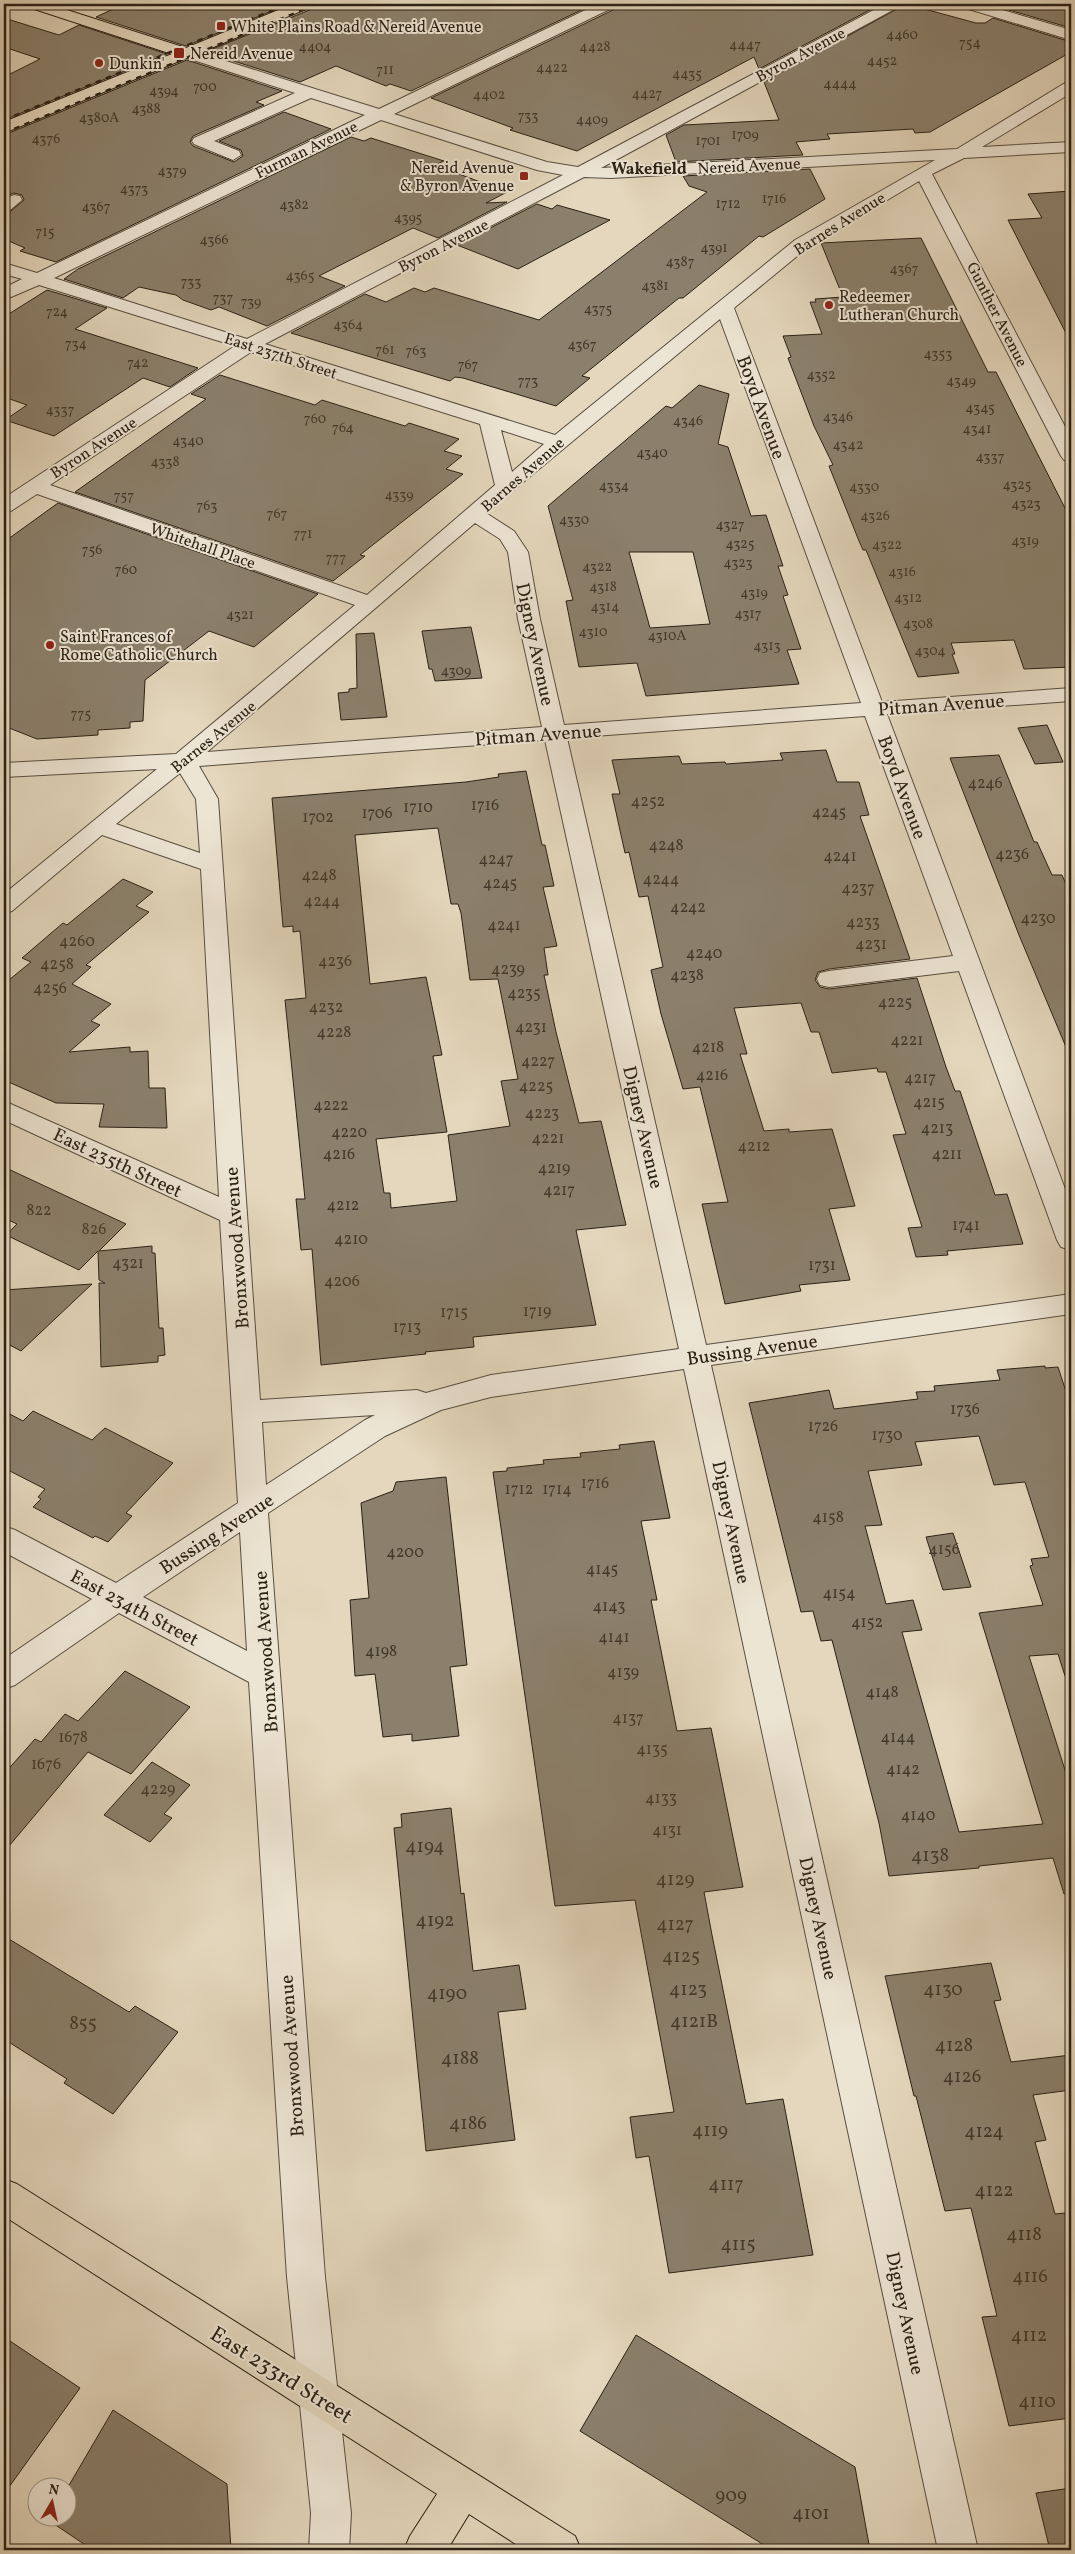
<svg xmlns="http://www.w3.org/2000/svg" width="1075" height="2554" font-family="Vollkorn,serif">
  <rect width="100%" height="100%" fill="#e4d7bd"/>
  <filter id="stains"><feTurbulence type="fractalNoise" baseFrequency=".004" numOctaves="4"/><feColorMatrix values="0 0 0 0 .2 0 0 0 0 .09 0 0 0 0 .02 0 0 0 .5 -.17"/></filter>
  <radialGradient id="worn" r=".72"><stop offset=".6" stop-color="#630" stop-opacity="0"/><stop offset="1" stop-color="#630" stop-opacity=".3"/></radialGradient>
  <!-- building -->
  <path fill="#8b806c" stroke="#2a2115" fill-rule="evenodd" d="M124,4H289L186,46L96,17Z
    M316,4H594L411,91L390,84L386,86L336,66L300,82L205,52L312,9Z
    M619,4H881L759,69L754,57L577,151L510,130L513,128L431,98L615,9Z
    M906,4L976,23H985L993,18L1071,42V52L930,132L915,133L913,129L827,134L830,139L796,142L803,155L676,162L666,135L684,125L779,120L764,82Z
    M1019,4H1071V28L1009,10Z
    M4,18L59,35L79,25L167,54L4,120V77L40,59L4,47Z
    M187,60L282,91L256,102L264,105L193,136L190,142L193,146L234,162L243,156L241,150L219,141L284,112L331,129L56,262L20,251L25,248L4,239V213L11,211L24,200L22,195L14,193L4,197V135Z
    M351,137L364,141L371,138L444,161L435,165L507,192L486,203L507,202L438,238L413,228L319,276L345,286L267,326L219,307L211,310L183,300L176,295L139,287L123,298L64,279L78,269Z
    M810,169L825,199L763,237L759,236L683,298H679L582,376L590,378L556,406L463,378L455,377L450,381L291,333L365,294L386,302L414,288L425,292L434,288L539,320L707,192L689,186L683,176Z
    M1071,191V343L1008,220L1042,218L1028,194Z
    M537,204L552,209L557,205L610,220L518,269L457,245Z
    M921,238L988,372H996L1071,520V651L1068,652L1071,658V667L1024,669L1014,640L951,643L955,654H952L959,673L918,677L866,550H863L859,541L829,466L833,465L814,426L788,358L791,357L783,336L822,334L810,302H816L815,299L843,297L821,243Z
    M47,290L107,308L75,329L198,368L170,387L143,378L54,436L5,420L27,405L4,397V317Z
    M220,375L315,405L322,400L405,426L409,423L459,439L444,451L462,456L446,469L463,474L360,555L365,556L333,581L75,492L206,399L191,394Z
    M699,385L729,394L718,444L728,447L751,516L766,515L783,566H778L788,595L783,596L801,649L787,650L799,684L646,696L637,663L579,667L566,601L573,600L548,506L666,406L672,408ZM629,552H693L710,624L650,628Z
    M58,503L318,594L254,647L209,631L145,680L143,721L130,722V728L98,730V735L37,739L4,726V542Z
    M471,627L482,678L435,681L432,669H429L422,631Z
    M374,633L387,717L341,720L338,693L349,692V689L357,688L356,634Z
    M1047,725L1063,762L1035,764L1018,728Z
    M826,750L837,782H859L869,815L860,816L910,959L829,969L818,972L815,980L820,987L829,989L917,978L946,1067L955,1091H960L995,1195L1007,1194L1023,1244L947,1251L948,1255L916,1257L908,1228L922,1227L893,1135L906,1134L886,1072H878L877,1068L832,1073L819,1032H811L801,1003L734,1008L747,1054H740L764,1131L789,1129V1132L832,1129L855,1206L829,1209L850,1280L799,1285L801,1291L725,1304L702,1204L728,1202L700,1087L683,1089L661,1014L651,970L663,967L648,896L639,897L629,852L625,853L612,794H620L612,760L679,756L682,764L725,762L726,764L783,760L780,753Z
    M999,755L1034,842H1037L1052,875H1062L1071,896V1059L1019,935L950,758Z
    M526,771L542,845H545L554,886L543,887L557,946L544,948L548,975H544L556,1032L579,1123L601,1121L626,1225L576,1230L596,1325L473,1337L474,1347L425,1352L426,1354L321,1365L312,1249L301,1250L296,1199H305L285,1000L306,998L300,931L293,932V926L283,927L272,798L466,782L499,777L498,774ZM438,828L451,904H458L461,913L470,980L498,979L518,1079L501,1081L510,1126L448,1135L457,1201L391,1208L390,1193H384L376,1139L447,1132L433,1056L442,1055L426,977L370,984L355,835Z
    M123,879L153,892L136,906L149,912L86,965L91,967L72,984L111,1004L91,1021L100,1025L69,1052L130,1047V1052L148,1051L149,1088H165L167,1128L99,1127L104,1104L56,1103L4,1080V984L31,962L22,958L63,923L67,925Z
    M4,1167L126,1224L99,1251L152,1246V1253H155L159,1328H163L165,1355L158,1356V1362L101,1367L99,1283H105L99,1280L98,1251L79,1270L6,1235L17,1224L4,1218Z
    M92,1284L21,1351L4,1342V1290Z
    M1045,1366V1368L1058,1367L1071,1407V1675L1065,1676L1058,1654L1029,1656L1071,1789V1893L1064,1894L1053,1858L979,1866V1868L889,1876L879,1823L832,1640L821,1641L813,1611L801,1612L749,1403L829,1390L834,1409L918,1399L916,1392L935,1391L934,1386L1000,1380L997,1370ZM979,1436L994,1485L1025,1482L1049,1557L1031,1559L1033,1565L1030,1566L1043,1605L979,1613L1043,1824L959,1832L902,1632L922,1630L913,1600L886,1604L865,1526L882,1525L868,1471L922,1465L915,1442Z
    M4,1411L23,1421L33,1411L92,1440L105,1428L173,1463L126,1513L132,1516L108,1542L95,1536L93,1538L33,1507L41,1499L38,1497L45,1489L4,1468Z
    M654,1441L670,1518L641,1521L657,1600H651L677,1731L711,1728L743,1887L704,1892L712,1935L746,2104L783,2099L813,2255L669,2273L649,2156L636,2158L630,2117L674,2112L635,1900L555,1906L493,1472L507,1471V1468L544,1464L543,1460L581,1457L580,1453L620,1449L619,1445Z
    M446,1477L467,1665L450,1667L459,1736L412,1741V1734L383,1737L375,1674L355,1676L350,1600L369,1598L361,1503L393,1491L396,1482Z
    M953,1533L971,1587L943,1590L926,1537Z
    M125,1671L190,1707L131,1774L88,1752L4,1852V1774L35,1739L41,1742L65,1714L78,1721Z
    M152,1762L190,1785L164,1814L172,1818L150,1842L104,1815Z
    M451,1808L461,1894L464,1893L473,1971L519,1965L526,2009L498,2012L515,2140L426,2151L394,1828L402,1827L401,1814Z
    M4,1936L129,2012L135,2006L178,2032L113,2114L64,2083L67,2079L4,2039Z
    M991,1963L1001,2000L994,2001L1011,2062L1071,2055V2090L1033,2095L1046,2140L1035,2142L1055,2214L1065,2213L1071,2237V2418L1009,2426L982,2317L997,2316L971,2208L945,2211L916,2096H914L885,1976Z
    M636,2335L855,2467L870,2550H772L580,2431Z
    M4,2337L80,2388L4,2494Z
    M113,2410L227,2484L231,2550H93L48,2520L50,2516H68V2487Z
    M1071,2488V2550H1050L1036,2493Z"/>
  <g fill="none" stroke-linecap="round" stroke-linejoin="round">
    <defs>
      <path id="minor" d="M598,4H617L614,7L394,114L547,162L578,167L885,4H904L601,168L957,149L1065,83L1071,81V93L982,147L1071,142V152L964,158L932,174L1071,438V462L1064,460L1061,456L919,181L807,248L734,308L882,702L1071,688V701L887,714L1071,1205V1250L1061,1247L1057,1240L959,971L829,987L820,985L817,979L820,973L829,971L953,956L865,716L567,738L706,1345L1071,1294V1314L711,1365L978,2550H938L684,1369L491,1397L441,1410L385,1436L268,1513L325,2277L351,2513L349,2550H309L311,2513L287,2277L249,1682L119,1613L15,1685L4,1689V1659L92,1599L4,1552V1526L15,1530L116,1583L238,1503L220,1220L4,1120V1101L219,1197L201,869L102,835L12,911L4,913V894L157,769L4,777V763L176,754L355,605L37,494L11,511L4,513V498L235,346L39,285L4,300V288L22,279L4,274V263L37,273L365,115L311,98L214,141L239,151L241,155L233,160L194,144L192,141L194,138L295,93L181,56L178,53L181,50H191L379,109ZM381,120L537,170L563,175L247,339L54,278ZM935,160L795,240L555,435L265,344L584,177L611,178ZM720,319L861,703L564,725L540,619L528,552L514,531L486,513ZM251,352L480,424L495,485L367,595L50,485ZM501,430L544,444L512,472ZM475,523L500,539L508,552L518,619L542,727L207,752ZM545,740L679,1349L491,1375L426,1393L417,1390L260,1400L218,799L199,766ZM180,773L196,799L200,853L116,824ZM375,1415L365,1420L266,1485L262,1422ZM240,1532L247,1651L143,1597Z
        M959,4H982L1071,30V40L962,7Z
        M14,195L20,196L22,200L10,210L4,211V199Z"/>
      <path id="major" d="M26,4H48L186,48L293,4H314L311,7L4,133V122L172,54L28,7Z
        M4,2179L17,2184L575,2536L581,2550H525L469,2514L447,2550H404L410,2536L437,2494L4,2216Z"/>
    </defs>
    <!-- minor casing -->
    <use href="#minor" stroke="#584e3f" stroke-width="2"/>
    <!-- major casing -->
    <use href="#major" stroke="#2a2115" stroke-width="2"/>
    <!-- path -->
    <path stroke="#2a2115" stroke-width="4" stroke-dasharray="5 3" stroke-linecap="butt" d="M380,2548L384,2550"/>
    <!-- minor -->
    <use href="#minor" fill="#ede5d4" fill-rule="evenodd"/>
    <!-- major -->
    <use href="#major" fill="#e4d7bd" fill-rule="evenodd"/>
    <!-- rail -->
    <path stroke="#2a2115" stroke-width="2.5" stroke-dasharray="5.5 5.5" stroke-linecap="butt" d="M4,120L288,4
      M4,133L317,4"/>
  </g>
  <!-- markers -->
  <g fill="#8f2418" stroke="#ede5d4" stroke-width="2">
    <rect x="216" y="21" width="10" height="10" rx="2.5"/>
    <rect x="173" y="47" width="12" height="12" rx="2.5"/>
    <circle cx="99" cy="63" r="5"/>
    <rect x="519" y="171" width="10" height="10" rx="2.5"/>
    <circle cx="829" cy="305" r="5"/>
    <circle cx="50" cy="645" r="5"/>
  </g>
  <g text-anchor="middle" stroke-width="4" stroke-linejoin="round" paint-order="stroke">
    <!-- far-number labels -->
    <g font-size="14" fill="#42392b">
      <text x="902" y="39">4460</text>
      <text x="970" y="47">754</text>
      <text x="745" y="49">4447</text>
      <text x="315" y="51">4404</text>
      <text x="595" y="51">4428</text>
      <text x="882" y="65">4452</text>
      <text x="552" y="72">4422</text>
      <text x="385" y="74">711</text>
      <text x="687" y="78">4435</text>
      <text x="840" y="88">4444</text>
      <text x="205" y="91">700</text>
      <text x="164" y="95">4394</text>
      <text x="647" y="98">4427</text>
      <text x="489" y="99">4402</text>
      <text x="146" y="113">4388</text>
      <text x="528" y="120">733</text>
      <text x="99" y="122">4380A</text>
      <text x="592" y="124">4409</text>
      <text x="745" y="139">1709</text>
      <text x="46" y="143">4376</text>
      <text x="708" y="145">1701</text>
      <text x="172" y="175">4379</text>
      <text x="134" y="193">4373</text>
      <text x="774" y="203">1716</text>
      <text x="728" y="208">1712</text>
      <text x="294" y="209">4382</text>
      <text x="96" y="211">4367</text>
      <text x="408" y="222">4395</text>
      <text x="45" y="236">715</text>
      <text x="214" y="244">4366</text>
      <text x="714" y="252">4391</text>
      <text x="680" y="266">4387</text>
      <text x="904" y="273">4367</text>
      <text x="300" y="280">4365</text>
      <text x="191" y="286">733</text>
      <text x="655" y="290">4381</text>
      <text x="223" y="302">737</text>
      <text x="251" y="306">739</text>
      <text x="598" y="313">4375</text>
      <text x="57" y="316">724</text>
      <text x="348" y="329">4364</text>
      <text x="76" y="348">734</text>
      <text x="582" y="349">4367</text>
      <text x="385" y="354">761</text>
      <text x="416" y="355">763</text>
      <text x="938" y="358">4353</text>
      <text x="138" y="367">742</text>
      <text x="468" y="369">767</text>
      <text x="821" y="379">4352</text>
      <text x="528" y="385">773</text>
      <text x="961" y="385">4349</text>
      <text x="980" y="412">4345</text>
      <text x="60" y="414">4337</text>
      <text x="838" y="421">4346</text>
      <text x="315" y="423">760</text>
      <text x="688" y="425">4346</text>
      <text x="343" y="432">764</text>
      <text x="977" y="433">4341</text>
      <text x="188" y="445">4340</text>
      <text x="848" y="449">4342</text>
      <text x="652" y="457">4340</text>
      <text x="990" y="461">4337</text>
      <text x="165" y="466">4338</text>
      <text x="1017" y="489">4325</text>
      <text x="614" y="490">4334</text>
      <text x="864" y="491">4330</text>
      <text x="399" y="499">4339</text>
      <text x="124" y="500">757</text>
      <text x="1026" y="508">4323</text>
      <text x="207" y="510">763</text>
      <text x="277" y="518">767</text>
      <text x="875" y="520">4326</text>
      <text x="574" y="524">4330</text>
      <text x="730" y="529">4327</text>
      <text x="303" y="538">771</text>
      <text x="1025" y="545">4319</text>
      <text x="740" y="548">4325</text>
      <text x="887" y="549">4322</text>
      <text x="92" y="554">756</text>
      <text x="336" y="562">777</text>
      <text x="738" y="567">4323</text>
      <text x="597" y="571">4322</text>
      <text x="126" y="574">760</text>
      <text x="902" y="576">4316</text>
      <text x="603" y="591">4318</text>
      <text x="754" y="597">4319</text>
      <text x="908" y="602">4312</text>
      <text x="605" y="611">4314</text>
      <text x="748" y="618">4317</text>
      <text x="240" y="619">4321</text>
      <text x="918" y="628">4308</text>
      <text x="593" y="636">4310</text>
      <text x="667" y="640">4310A</text>
      <text x="767" y="650">4313</text>
      <text x="930" y="655">4304</text>
      <text x="456" y="675">4309</text>
      <text x="81" y="718">775</text>
    </g>
    <!-- far-poi labels -->
    <g font-size="16" fill="#2a2115" stroke="#ede5d4" text-anchor="start">
      <text x="231" y="32">White Plains Road &amp; Nereid Avenue</text>
      <text x="190" y="59">Nereid Avenue</text>
      <text x="109" y="69">Dunkin'</text>
      <text x="514" y="173" text-anchor="end">Nereid Avenue<tspan x="514" dy="18">&amp; Byron Avenue</tspan></text>
      <text x="839" y="302">Redeemer<tspan x="839" dy="18">Lutheran Church</tspan></text>
      <text x="60" y="642">Saint Frances of<tspan x="60" dy="18">Rome Catholic Church</tspan></text>
    </g>
    <!-- far-street labels -->
    <g font-size="16" fill="#2a2115" stroke="#ede5d4">
      <text transform="translate(800 54) rotate(-28)" y="6">Byron Avenue</text>
      <text transform="translate(306 149) rotate(-26)" y="6">Furman Avenue</text>
      <text transform="translate(749 165) rotate(-3)" y="6">Nereid Avenue</text>
      <text transform="translate(839 223) rotate(-32)" y="6">Barnes Avenue</text>
      <text transform="translate(443 245) rotate(-27)" y="6">Byron Avenue</text>
      <text transform="translate(998 314) rotate(63)" y="6">Gunther Avenue</text>
      <text transform="translate(281 355) rotate(18)" y="6">East 237th Street</text>
      <text transform="translate(93 447) rotate(-33)" y="6">Byron Avenue</text>
      <text transform="translate(522 474) rotate(-41)" y="6">Barnes Avenue</text>
      <text transform="translate(203 545) rotate(19)" y="6">Whitehall Place</text>
      <text transform="translate(213 736) rotate(-39)" y="6">Barnes Avenue</text>
    </g>
    <!-- far-neighbourhood labels -->
    <g font-size="16" font-weight="bold" fill="#2a2115" stroke="#ede5d4">
      <text x="649" y="174">Wakefield</text>
    </g>
    <!-- number labels -->
    <g font-size="16" fill="#42392b">
      <text x="985" y="788">4246</text>
      <text x="648" y="806">4252</text>
      <text x="485" y="810">1716</text>
      <text x="418" y="812">1710</text>
      <text x="829" y="817">4245</text>
      <text x="377" y="818">1706</text>
      <text x="318" y="822">1702</text>
      <text x="666" y="850">4248</text>
      <text x="1012" y="859">4236</text>
      <text x="840" y="861">4241</text>
      <text x="496" y="864">4247</text>
      <text x="319" y="880">4248</text>
      <text x="661" y="884">4244</text>
      <text x="500" y="888">4245</text>
      <text x="858" y="893">4237</text>
      <text x="322" y="906">4244</text>
      <text x="688" y="912">4242</text>
      <text x="1038" y="923">4230</text>
      <text x="863" y="927">4233</text>
      <text x="504" y="930">4241</text>
      <text x="77" y="946">4260</text>
      <text x="871" y="949">4231</text>
      <text x="704" y="958">4240</text>
      <text x="335" y="966">4236</text>
      <text x="57" y="969">4258</text>
      <text x="508" y="974">4239</text>
      <text x="687" y="980">4238</text>
      <text x="50" y="993">4256</text>
      <text x="524" y="998">4235</text>
      <text x="895" y="1007">4225</text>
      <text x="326" y="1012">4232</text>
      <text x="531" y="1032">4231</text>
      <text x="334" y="1037">4228</text>
      <text x="907" y="1045">4221</text>
      <text x="708" y="1052">4218</text>
      <text x="538" y="1066">4227</text>
      <text x="712" y="1080">4216</text>
      <text x="920" y="1083">4217</text>
      <text x="536" y="1091">4225</text>
      <text x="929" y="1107">4215</text>
      <text x="331" y="1110">4222</text>
      <text x="542" y="1118">4223</text>
      <text x="937" y="1133">4213</text>
      <text x="349" y="1137">4220</text>
      <text x="548" y="1143">4221</text>
      <text x="754" y="1151">4212</text>
      <text x="339" y="1159">4216</text>
      <text x="947" y="1159">4211</text>
      <text x="554" y="1173">4219</text>
      <text x="559" y="1195">4217</text>
      <text x="343" y="1210">4212</text>
      <text x="39" y="1215">822</text>
      <text x="966" y="1230">1741</text>
      <text x="94" y="1234">826</text>
      <text x="351" y="1244">4210</text>
      <text x="128" y="1268">4321</text>
      <text x="822" y="1270">1731</text>
      <text x="342" y="1286">4206</text>
      <text x="537" y="1316">1719</text>
      <text x="454" y="1317">1715</text>
      <text x="407" y="1332">1713</text>
      <text x="965" y="1414">1736</text>
      <text x="823" y="1431">1726</text>
      <text x="887" y="1440">1730</text>
      <text x="595" y="1488">1716</text>
      <text x="519" y="1494">1712</text>
      <text x="557" y="1494">1714</text>
      <text x="828" y="1522">4158</text>
      <text x="944" y="1554">4156</text>
      <text x="405" y="1557">4200</text>
      <text x="602" y="1574">4145</text>
      <text x="839" y="1598">4154</text>
      <text x="609" y="1611">4143</text>
      <text x="867" y="1627">4152</text>
      <text x="614" y="1642">4141</text>
      <text x="381" y="1656">4198</text>
      <text x="623" y="1677">4139</text>
      <text x="882" y="1697">4148</text>
      <text x="628" y="1723">4137</text>
      <text x="73" y="1742">1678</text>
      <text x="898" y="1742">4144</text>
      <text x="652" y="1754">4135</text>
      <text x="46" y="1769">1676</text>
      <text x="903" y="1774">4142</text>
      <text x="158" y="1794">4229</text>
      <text x="661" y="1803">4133</text>
      <text x="918" y="1820">4140</text>
      <text x="667" y="1835">4131</text>
    </g>
    <!-- street labels -->
    <g font-size="19" fill="#2a2115" stroke="#ede5d4">
      <text transform="translate(762 407) rotate(70)" y="7">Boyd Avenue</text>
      <text transform="translate(536 644) rotate(78)" y="7">Digney Avenue</text>
      <text transform="translate(941 704) rotate(-4)" y="7">Pitman Avenue</text>
      <text transform="translate(538 734) rotate(-4)" y="7">Pitman Avenue</text>
      <text transform="translate(903 787) rotate(70)" y="7">Boyd Avenue</text>
      <text transform="translate(644 1127) rotate(77)" y="7">Digney Avenue</text>
      <text transform="translate(118 1162) rotate(25)" y="7">East 235th Street</text>
      <text transform="translate(236 1248) rotate(-94)" y="7">Bronxwood Avenue</text>
      <text transform="translate(752 1349) rotate(-8)" y="7">Bussing Avenue</text>
      <text transform="translate(732 1522) rotate(78)" y="7">Digney Avenue</text>
      <text transform="translate(216 1533) rotate(-33)" y="7">Bussing Avenue</text>
      <text transform="translate(135 1607) rotate(28)" y="7">East 234th Street</text>
      <text transform="translate(265 1652) rotate(-94)" y="7">Bronxwood Avenue</text>
      <text transform="translate(819 1918) rotate(78)" y="7">Digney Avenue</text>
      <text transform="translate(291 2056) rotate(-94)" y="7">Bronxwood Avenue</text>
      <text transform="translate(906 2313) rotate(78)" y="7">Digney Avenue</text>
    </g>
    <!-- near-number labels -->
    <g font-size="19" fill="#42392b">
      <text x="425" y="1852">4194</text>
      <text x="930" y="1861">4138</text>
      <text x="675" y="1885">4129</text>
      <text x="435" y="1926">4192</text>
      <text x="675" y="1930">4127</text>
      <text x="681" y="1962">4125</text>
      <text x="688" y="1995">4123</text>
      <text x="943" y="1995">4130</text>
      <text x="447" y="1999">4190</text>
      <text x="694" y="2027">4121B</text>
      <text x="83" y="2029">855</text>
      <text x="954" y="2051">4128</text>
      <text x="460" y="2064">4188</text>
      <text x="962" y="2082">4126</text>
      <text x="468" y="2129">4186</text>
      <text x="710" y="2136">4119</text>
      <text x="984" y="2137">4124</text>
      <text x="726" y="2190">4117</text>
      <text x="994" y="2196">4122</text>
      <text x="1024" y="2240">4118</text>
      <text x="738" y="2250">4115</text>
      <text x="1030" y="2282">4116</text>
      <text x="1029" y="2341">4112</text>
      <text x="1037" y="2407">4110</text>
      <text x="731" y="2501">909</text>
      <text x="811" y="2519">4101</text>
    </g>
    <!-- near-street labels -->
    <g font-size="22" fill="#2a2115" stroke="#ede5d4">
      <text transform="translate(282 2374) rotate(32)" y="8">East 233rd Street</text>
    </g>
  </g>
  <!-- margin -->
  <rect width="1075" height="2554" fill="none" stroke="#e4d7bd" stroke-width="20"/>
  <rect x="5" y="5" width="1065" height="2544" fill="none" stroke="#2a2115" stroke-width="2.5"/>
  <rect x="10" y="10" width="1055" height="2534" fill="none" stroke="#2a2115"/>
  <!-- north arrow -->
  <g transform="translate(52 2502) rotate(9)"><circle r="24" fill="#ede5d4" stroke="#9f9788"/>
  <path d="M0-4L9 19L0 12L-9 19Z" fill="#8f2418"/>
  <text y="-8" font-size="14" font-weight="bold" text-anchor="middle" fill="#2a2115">N</text>
  </g>
  <rect width="100%" height="100%" filter="url(#stains)"/>
  <rect width="100%" height="100%" fill="url(#worn)"/>
</svg>
